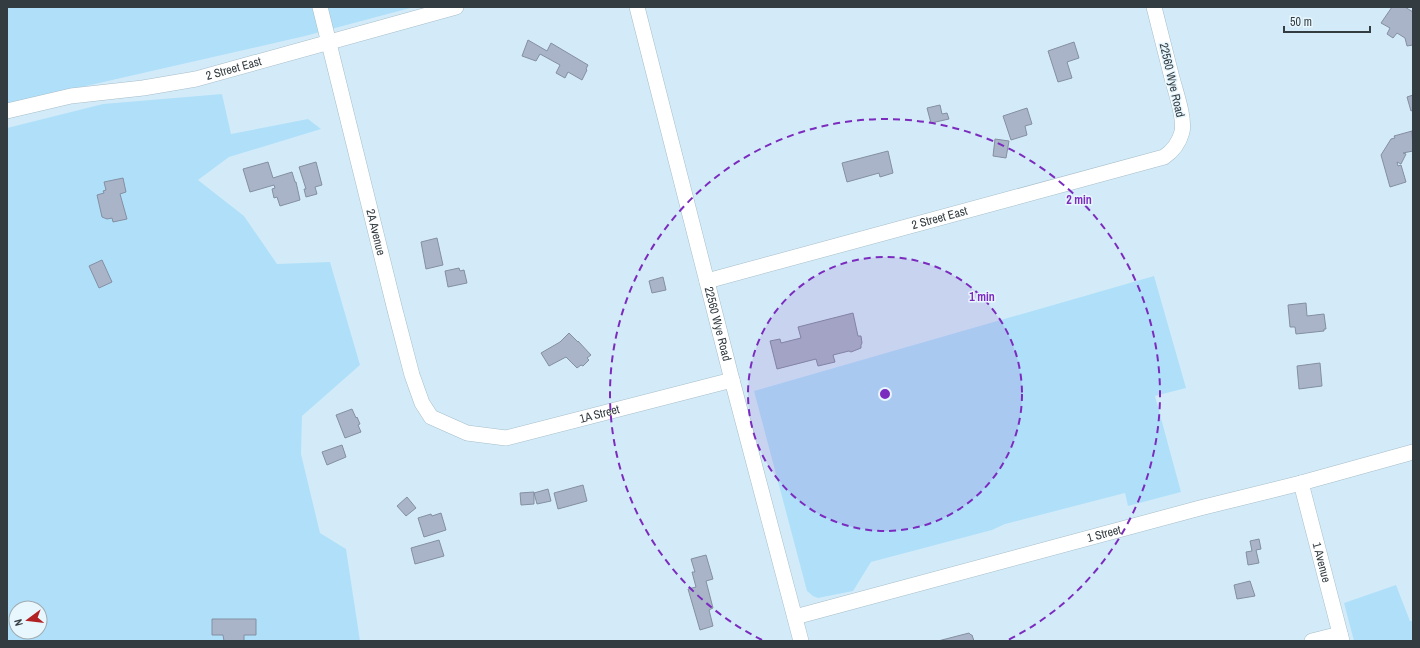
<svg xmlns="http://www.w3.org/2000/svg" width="1420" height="648" font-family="'Archivo Narrow',sans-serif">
  <rect width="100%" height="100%" fill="#d3ebf8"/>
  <!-- green -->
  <path fill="#b0e0f9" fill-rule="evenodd" d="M7,7H414L305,36L7,104Z
    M222,94L231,134L308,119L321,129L229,157L198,180L244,216L277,264L330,262L360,365L302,416L301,454L320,533L346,549L360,641H7V128L103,104ZM16,608H40V632H16Z
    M1154,276L1186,388L1155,396L1181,492L1128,506L1125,493L1005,524L992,530L871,562L853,591L818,598L813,596L807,591L754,391Z
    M1396,585L1410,621H1413V641H1354L1344,603Z"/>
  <!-- building -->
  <path fill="#a9b4c8" stroke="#848fa2" d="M1392,7H1405L1413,12V45L1407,46L1405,38L1397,33L1393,38L1387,34L1390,28L1381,23Z
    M528,40L547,51L551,43L588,65L586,69L587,70L582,80L568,72L565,78L556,73L560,65L540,54L536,61L522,56Z
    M1074,42L1079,58L1067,62L1072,78L1058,82L1048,51Z
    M1413,95V110L1411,111L1407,97Z
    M940,105L942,114L947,113L949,119L931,123L927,108Z
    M1027,108L1032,124L1025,126L1027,135L1011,140L1003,116Z
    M1412,131L1413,151L1403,153L1406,154L1401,164L1397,162L1398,166L1401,165L1406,182L1390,187L1381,155L1391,139L1395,138L1394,136Z
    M995,139L1009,141L1006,158L993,156Z
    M888,151L893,173L880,177L879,173L847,182L842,163Z
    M268,162L273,178L292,172L295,182H296L300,200L280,206L277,197L274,198L272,189L275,188L274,185L250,192L243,169Z
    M316,162L322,185L315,187L317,194L306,197L304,189H306L299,167Z
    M123,178L126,192L120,194L127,219L113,222L112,218L107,219L102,217L97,195L104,193L103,191L106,190L104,182Z
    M437,238L443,265L426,269L421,242Z
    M102,260L112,282L99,288L89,266Z
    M459,268L460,271L464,270L467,283L448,287L445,271Z
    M663,277L666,290L652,293L649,281Z
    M1306,303L1307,316L1324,314L1326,329H1324V331L1296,334L1295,327H1290L1288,305Z
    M853,313L858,336H861L862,343L861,345V348L851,352L849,351L833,355L835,362L818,366L816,359L777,369L770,341L780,339L781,343L801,338L798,327Z
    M569,333L578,342V341L591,355L587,358L589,360L583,366L581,365L577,368L566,357L549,366L541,353L560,342Z
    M1320,363L1322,386L1299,389L1297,366Z
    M352,409L356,418L357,417L360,424L358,425L361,432L345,438L336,415Z
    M342,445L346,457L327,465L322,452Z
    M583,485L587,501L558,509L554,493Z
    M548,489L551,501L537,504L534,493Z
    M534,492V504L521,505L520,493Z
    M407,497L416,508L406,516L397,506Z
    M441,513L446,530L424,537L418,518L431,514L432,516Z
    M1259,539L1261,549L1256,550L1259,563L1248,565L1246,552L1252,551L1250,541Z
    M439,540L444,556L415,564L411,548Z
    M706,555L713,579L706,581L713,608L709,610L713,626L700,630L688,589L696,587L692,572H695L691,559Z
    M1250,581L1255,596L1237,599L1234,585Z
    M212,619H256V635H244V641H224L223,635H212Z
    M969,633L971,635H972L974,641H938Z"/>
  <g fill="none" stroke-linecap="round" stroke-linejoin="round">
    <defs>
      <g id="minor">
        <path id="s1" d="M320,7L395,310L412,375L422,403L431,417L467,433L506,438L732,380"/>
        <path id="s2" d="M637,7L732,380L801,641"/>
        <path id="s3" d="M7,111L71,96L143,88L196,79L456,7"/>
        <path id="s4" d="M707,281L1164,157C1173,151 1179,143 1182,132C1185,118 1176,93 1172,78C1166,55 1160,31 1154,7"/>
        <path id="s5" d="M1301,483L1342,641"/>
        <path id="s6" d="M795,617L1200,508L1301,483L1413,452"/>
        <path d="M1312,641L1340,634"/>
      </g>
    </defs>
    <!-- minor casing -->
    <use href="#minor" stroke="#a6beca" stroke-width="16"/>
    <!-- minor -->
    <use href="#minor" stroke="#fff" stroke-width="15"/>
  </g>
  <!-- distance rings -->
  <circle cx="885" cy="394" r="137" fill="#7b2cbf" fill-opacity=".12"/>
  <g fill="none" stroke="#7b2cbf" stroke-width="2" stroke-dasharray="7 5">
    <circle cx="885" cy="394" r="137"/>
    <path d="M762 640A275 275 0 1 1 1008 640"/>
  </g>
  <g text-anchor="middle" stroke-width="3" stroke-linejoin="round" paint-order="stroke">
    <!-- street labels -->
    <g font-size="12" fill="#333c41" stroke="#e8f7fe">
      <text dy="4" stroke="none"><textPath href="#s3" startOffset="231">2 Street East</textPath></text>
      <text transform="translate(1172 80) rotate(77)" y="4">22560 Wye Road</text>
      <text dy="4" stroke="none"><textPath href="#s4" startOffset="241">2 Street East</textPath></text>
      <text dy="4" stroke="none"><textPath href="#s1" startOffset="232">2A Avenue</textPath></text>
      <text dy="4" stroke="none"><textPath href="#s2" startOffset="327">22560 Wye Road</textPath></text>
      <text dy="4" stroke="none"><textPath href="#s1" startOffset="601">1A Street</textPath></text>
      <text dy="4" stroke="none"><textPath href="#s6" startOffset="320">1 Street</textPath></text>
      <text dy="4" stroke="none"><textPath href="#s5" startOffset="82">1 Avenue</textPath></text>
    </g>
  </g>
  <circle cx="885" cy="394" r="6" fill="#7b2cbf" stroke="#e8f7fe" stroke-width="2"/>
  <g font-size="12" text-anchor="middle" font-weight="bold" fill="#7b2cbf" stroke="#e8f7fe" stroke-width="3" stroke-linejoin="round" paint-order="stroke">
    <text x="1079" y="204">2 min</text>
    <text x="982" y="301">1 min</text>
  </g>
  <!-- border -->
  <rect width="1420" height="648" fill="none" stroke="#333c41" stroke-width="16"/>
  <!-- north arrow -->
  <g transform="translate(28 620) rotate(255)"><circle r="19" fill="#e8f7fe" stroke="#a0acb2"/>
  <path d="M0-3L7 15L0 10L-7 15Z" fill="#b22225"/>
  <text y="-6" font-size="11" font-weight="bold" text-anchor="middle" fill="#333c41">N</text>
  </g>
  <!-- scale -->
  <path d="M1284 26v6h86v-6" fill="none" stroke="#333c41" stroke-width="2"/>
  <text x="1290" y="26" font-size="12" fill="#333c41" stroke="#e8f7fe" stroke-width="3" paint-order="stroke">50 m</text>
</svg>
